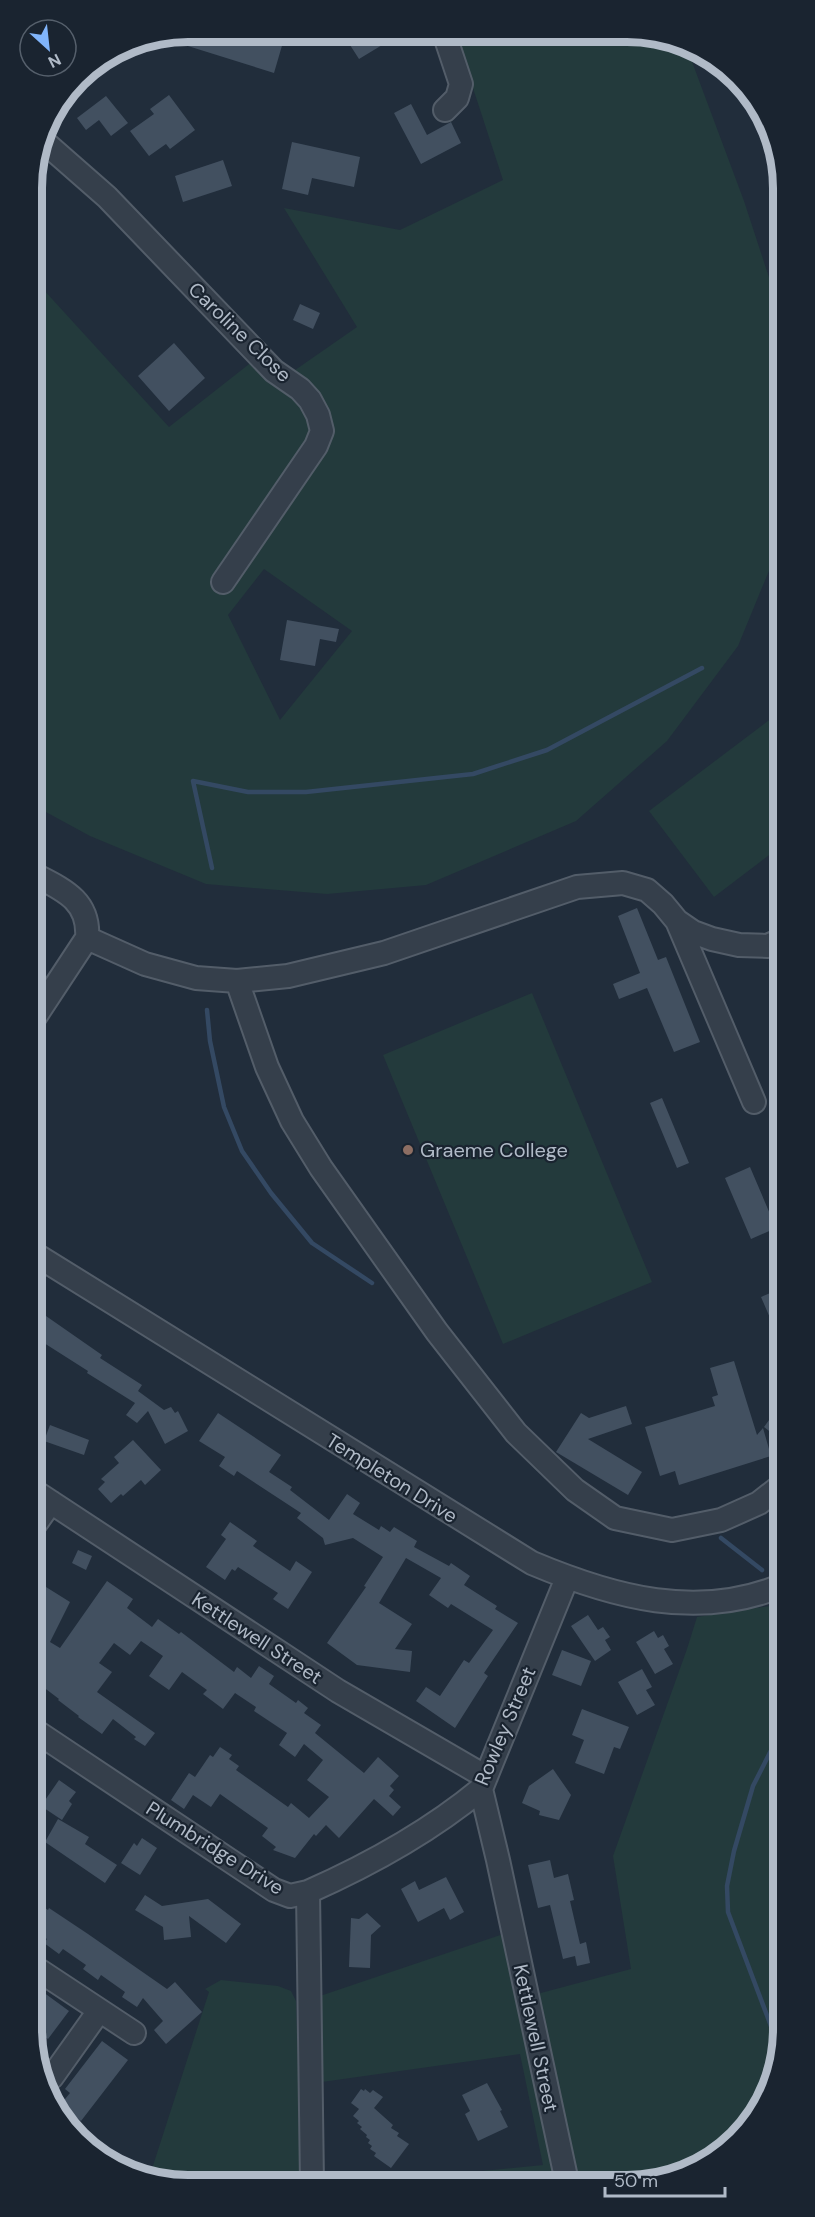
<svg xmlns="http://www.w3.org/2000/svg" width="815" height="2217" font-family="'DM Sans',sans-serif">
  <rect width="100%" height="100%" fill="#212d3b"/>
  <!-- green -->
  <path fill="#233a3c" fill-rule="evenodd" d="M455,33L658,35L688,51L744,201L780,311L781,537L780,544L738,646L667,741L576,821L426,885L327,894L206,884L90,836L33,805L32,277L169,427L253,361L275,384L357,327L284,208L400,230L503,180ZM264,569L352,631L280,720L228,615Z
    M781,711V846L714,897L649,811Z
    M532,993L652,1282L503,1344L383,1055Z
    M783,1602V2039L772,2088L745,2132L705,2164L658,2182H371L543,2165L520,2054L322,2082L320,1996L521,1928L537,1994L631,1969L613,1856L687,1649L697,1617L776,1605Z
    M221,1980L278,1986L291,1991L296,2001L302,2183H158L149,2178L209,1992L205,1989Z"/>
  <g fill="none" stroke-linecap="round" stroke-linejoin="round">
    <!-- stream -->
    <path stroke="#344963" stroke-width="4.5" d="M212,868L193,781L248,792H306L473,774L547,750L702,668
      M207,1010L210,1041L224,1107L242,1151L271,1193L312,1243L372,1283
      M721,1538L762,1570
      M780,2050L728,1912L727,1886L734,1851L753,1786L783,1727"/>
  </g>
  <!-- building -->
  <path fill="#425060" d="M188,32H286L274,73L159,37Z
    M369,33H402L359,59L350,45Z
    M169,95L195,130L170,149L166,144L149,156L130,131L154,114L150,109Z
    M106,96L128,123L111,136L99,120L86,130L77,118Z
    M411,104L427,135L451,122L461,143L421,164L394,113Z
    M292,142L360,157L354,187L312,178L308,195L282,189Z
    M223,160L232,186L183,202L175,176Z
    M300,304L320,313L313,329L293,320Z
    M174,343L205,378L169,411L138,376Z
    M287,620L339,629L336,642L320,639L315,666L280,660Z
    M637,908L658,960L666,957L700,1042L674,1052L647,988L619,999L613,984L640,973L618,916Z
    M662,1098L689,1163L677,1168L650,1103Z
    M750,1167L776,1228L751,1239L725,1178Z
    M782,1288V1346L761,1297Z
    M46,1316L102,1355L100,1358L142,1385L138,1391L164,1410L171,1407L175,1413L178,1411L188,1431L165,1444L148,1411L137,1423L126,1415L135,1403L87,1373L88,1371L44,1343L34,1359V1335Z
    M734,1361L757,1435L763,1428L771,1456L679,1485L675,1471L660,1476L645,1427L715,1406L712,1397L718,1395L710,1368Z
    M782,1402V1441L764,1427Z
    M626,1406L632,1424L588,1439L642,1472L628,1495L556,1452L581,1413L589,1418Z
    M218,1413L281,1455L269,1472L292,1487L290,1490L329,1520L347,1494L360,1503L353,1514L379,1530L381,1526L390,1532L394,1527L417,1541L414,1547L449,1566L451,1563L470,1576L464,1585L497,1606L495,1609L518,1623L484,1673L488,1676L455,1728L416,1701L426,1687L440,1696L464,1660L469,1663L493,1630L451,1604L448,1608L429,1595L441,1578L406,1558L379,1603L412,1624L395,1649L412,1651L410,1672L357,1665L327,1643L366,1587L364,1586L383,1557L353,1538L325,1545L323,1538L297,1518L301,1513L237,1471L234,1476L219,1466L225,1457L199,1441Z
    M50,1425L89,1440L84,1455L44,1441Z
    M133,1440L161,1470L145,1485L141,1480L123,1496L121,1494L111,1503L98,1489L105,1482L101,1479L119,1463L114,1457Z
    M230,1522L257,1541L253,1546L290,1571L296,1561L312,1572L288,1609L273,1599L278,1593L238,1567L235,1571L232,1569L225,1580L206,1567L226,1539L221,1535Z
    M78,1550L92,1556L86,1570L72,1563Z
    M107,1581L133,1599L127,1608L152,1627L158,1619L179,1634L181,1632L234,1672L237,1667L251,1678L259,1666L274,1676L269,1684L296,1703L298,1700L308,1708L304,1713L321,1725L315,1733L364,1773L378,1757L399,1776L390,1786L394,1790L389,1796L401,1807L393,1816L374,1799L339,1838L326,1825L316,1836L314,1834L295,1858L273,1850L276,1847L262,1836L268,1828L220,1794L211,1807L193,1795L184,1809L171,1800L189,1773L195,1777L210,1755L213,1757L220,1747L232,1755L229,1759L239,1766L236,1770L288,1807L291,1803L309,1818L329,1797L307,1780L323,1760L304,1744L295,1757L279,1745L287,1733L254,1711L256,1707L235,1693L223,1709L203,1694L207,1690L182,1672L169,1690L149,1676L163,1656L141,1641L130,1655L114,1643L99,1663L112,1672L97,1692L155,1733L145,1746L134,1739L136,1737L113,1719L102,1734L78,1717L79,1716L58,1700L59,1699L34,1680V1623L45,1608L36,1602L46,1587L70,1602L50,1642L60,1648Z
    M588,1615L598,1630L603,1627L610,1637L605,1640L611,1650L595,1661L571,1626Z
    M654,1631L658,1638L663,1635L669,1646L664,1649L673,1664L655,1674L636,1642Z
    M562,1650L591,1661L581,1686L552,1675Z
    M642,1669L652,1687L646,1690L655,1705L637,1715L618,1682Z
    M582,1709L629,1727L620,1749L614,1747L604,1774L575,1763L584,1740L572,1735Z
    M553,1769L571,1795L559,1820L539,1815L540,1811L522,1803L529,1786Z
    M59,1780L76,1792L69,1801L72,1804L62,1820L41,1806Z
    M58,1819L89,1837L85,1844L117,1865L105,1883L45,1842Z
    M142,1838L157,1848L140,1875L121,1863L134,1843L137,1846Z
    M550,1860L554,1878L568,1874L574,1900L570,1901L580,1944L586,1942L590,1963L577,1966L575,1956L563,1959L550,1905L538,1908L528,1865Z
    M446,1877L464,1912L450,1920L444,1908L418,1922L401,1889L415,1881L419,1890Z
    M145,1895L162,1906L208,1899L241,1924L226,1943L189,1916L191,1937L164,1940L163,1927L135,1910Z
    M34,1901L48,1910L49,1908L88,1934L167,1989L175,1982L202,2012L166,2044L154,2030L163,2021L143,1998L137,2007L122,1997L125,1992L101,1975L98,1980L83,1969L86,1965L63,1949L59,1954L44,1943L47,1939L34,1930Z
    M367,1913L381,1926L371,1935L370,1968L349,1967L351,1918L359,1919Z
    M43,1992L69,2011L48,2039L35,2029L34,2003Z
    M102,2041L128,2060L81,2121L60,2105L70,2093L65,2089Z
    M487,2083L502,2110L500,2111L508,2127L478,2141L465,2114L470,2111L462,2095Z
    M361,2089L364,2091L365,2089L370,2093L373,2090L383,2097L374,2108L393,2125L391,2128L399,2133L397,2136L409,2144L391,2168L374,2156L376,2153L370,2149L372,2146L368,2143L370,2140L366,2137L367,2135L360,2129L362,2127L357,2123L359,2121L353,2116L359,2109L351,2103Z"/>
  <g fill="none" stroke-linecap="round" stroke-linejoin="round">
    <defs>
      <path id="minor" d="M444,33L461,84L457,98L445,110
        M42,140L107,197L274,371L300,389L310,400L318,415L322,431L316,446L223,582
        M33,874C62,889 90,900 87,938L33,1020
        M677,921L754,1102
        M87,938L145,964L196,978L237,981L288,976L384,953L577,887L623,883L647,890L663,904L677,921L693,932L712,939L739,945L768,946L782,939
        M237,981L267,1067L292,1121L321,1168L437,1332L516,1433L575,1490L615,1518L672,1530L721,1520L759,1503L782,1485
        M33,1253L532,1563C613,1597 698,1621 783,1585
        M34,1491L338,1691L486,1777
        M34,1526L51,1502
        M34,1730L274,1890L290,1896L308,1892C369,1865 429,1832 481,1789L567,1578
        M481,1789L498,1860L567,2182
        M308,1892L312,2183
        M34,1967L134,2033
        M52,2077L99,2011"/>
    </defs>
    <!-- minor casing -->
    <use href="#minor" stroke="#535d69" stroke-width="26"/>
    <!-- minor -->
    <use href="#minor" stroke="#353f4b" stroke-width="22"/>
  </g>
  <!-- markers -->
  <circle fill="#8d6e63" stroke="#1a2430" stroke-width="2" cx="408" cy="1150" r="6"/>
  <g text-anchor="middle" stroke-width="4.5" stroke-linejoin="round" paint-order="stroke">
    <!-- street labels -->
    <g font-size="20" fill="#b0bac7" stroke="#1a2430">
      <text transform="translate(240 332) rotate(44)" y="7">Caroline Close</text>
      <text transform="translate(392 1478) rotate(32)" y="7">Templeton Drive</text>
      <text transform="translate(257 1638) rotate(33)" y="7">Kettlewell Street</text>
      <text transform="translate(505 1726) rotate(-67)" y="7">Rowley Street</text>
      <text transform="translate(215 1848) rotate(32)" y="7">Plumbridge Drive</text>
      <text transform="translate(536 2038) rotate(78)" y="7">Kettlewell Street</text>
    </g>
    <!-- poi labels -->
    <g font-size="20" fill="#b0bac7" stroke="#1a2430" text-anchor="start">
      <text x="420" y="1157">Graeme College</text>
    </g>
  </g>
  <!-- crop -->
  <path d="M0 0H815V2217H0ZM188 42H627A146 146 0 0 1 773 188V2029A146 146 0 0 1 627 2175H188A146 146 0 0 1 42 2029V188A146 146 0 0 1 188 42Z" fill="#1a2430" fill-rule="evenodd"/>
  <path fill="none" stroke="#b0bac7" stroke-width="8" d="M188 42H627A146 146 0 0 1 773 188V2029A146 146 0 0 1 627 2175H188A146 146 0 0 1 42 2029V188A146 146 0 0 1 188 42Z"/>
  <!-- north arrow -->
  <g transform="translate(48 48) rotate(153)"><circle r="28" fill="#1a2430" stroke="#56606c" stroke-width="1.5"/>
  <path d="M0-4.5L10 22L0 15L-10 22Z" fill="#81b5fb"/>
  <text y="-9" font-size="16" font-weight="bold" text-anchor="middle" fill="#b0bac7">N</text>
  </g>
  <!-- scale -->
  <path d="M605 2187v9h120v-9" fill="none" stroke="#b0bac7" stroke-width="3"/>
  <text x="614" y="2187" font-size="18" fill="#b0bac7" stroke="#1a2430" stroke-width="4.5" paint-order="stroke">50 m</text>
</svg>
